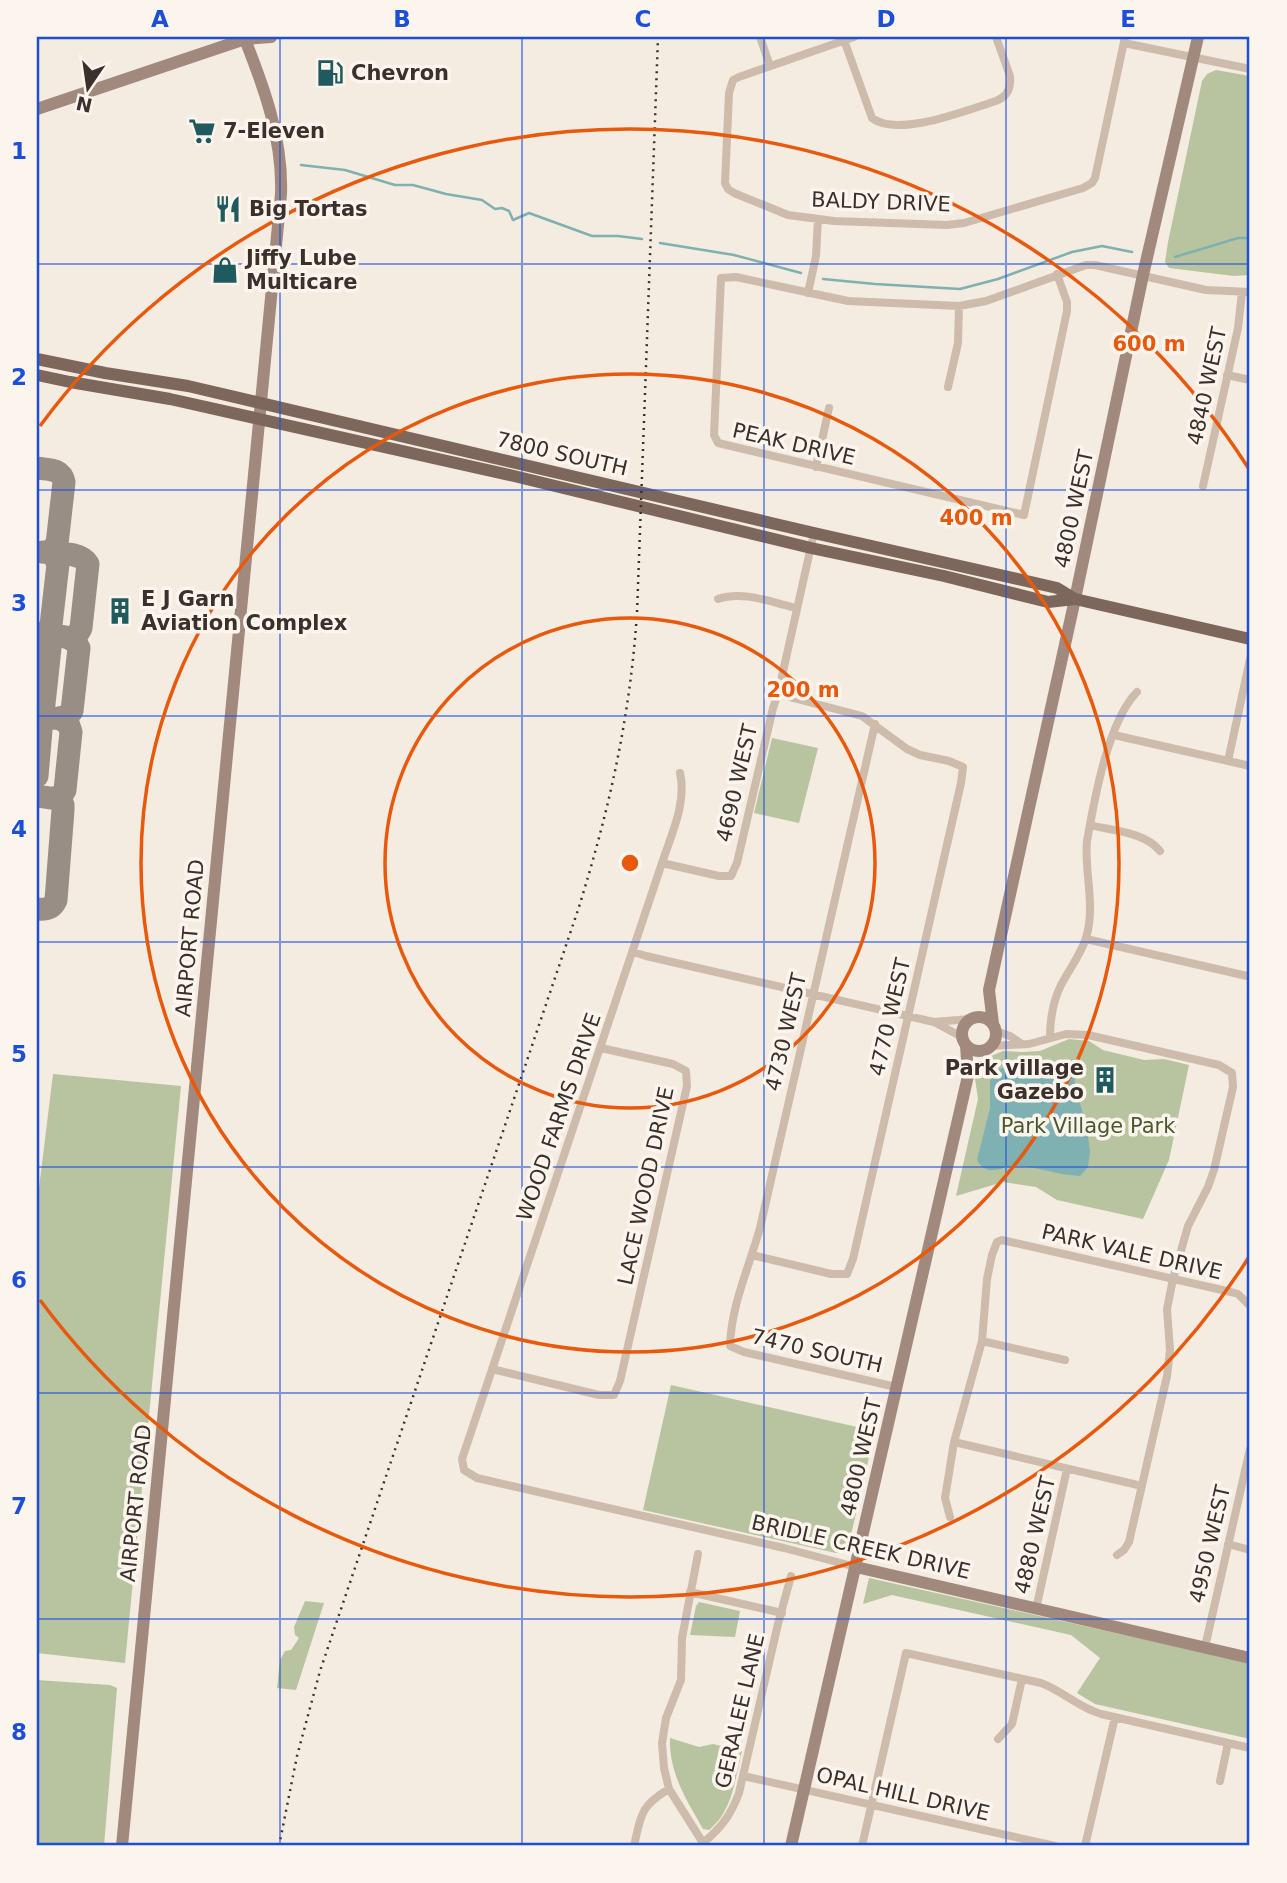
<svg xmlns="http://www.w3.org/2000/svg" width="1287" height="1883" font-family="'DejaVu Sans',sans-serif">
  <rect width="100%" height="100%" fill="#f4ebe1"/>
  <!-- green -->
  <path fill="#b8c4a0" d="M1216,70L1250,76V275L1234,276L1169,268L1165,262L1168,242L1202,81L1207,74Z
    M772,738L818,748L799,823L754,813Z
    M1069,1039L1089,1041L1103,1050L1144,1060L1164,1059L1189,1065L1169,1160L1143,1219L1057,1200L1036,1187L1003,1182L956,1196L978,1099L975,1079L984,1059L1003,1051L1022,1052L1040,1051Z
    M53,1074L181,1086L125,1663L37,1653V1204Z
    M671,1385L875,1431L848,1548L847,1544L844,1545L842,1548L839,1550L841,1553H836L643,1510Z
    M869,1578L1250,1663V1739L1095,1704L1077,1693L1100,1658L1071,1635L892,1595L863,1604Z
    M305,1601L324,1603L296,1690L277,1688L280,1660L285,1651L291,1650L299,1638L295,1635L294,1627Z
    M699,1602L740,1611L735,1637L690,1635L696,1606Z
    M37,1680L110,1685L117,1688L104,1846H37Z
    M670,1738L699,1747L713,1744L742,1751C735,1778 733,1811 709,1830L703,1829C686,1799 669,1773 670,1738Z"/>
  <!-- water -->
  <path fill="#7fb0b2" d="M1067,1060L1074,1074L1076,1091L1086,1123L1090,1151L1088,1167L1080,1176C1058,1175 1039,1167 1017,1166C1008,1165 999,1171 990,1170C983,1169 980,1165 977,1160L990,1108V1081L1000,1069L1008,1066L1021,1069L1029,1065L1051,1064Z"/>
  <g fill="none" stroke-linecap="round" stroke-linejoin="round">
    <!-- stream -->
    <path stroke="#7fb0b2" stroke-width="2.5" d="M301,165L345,170L395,185H413L446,194L482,200L495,209L502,208L509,211L513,220L529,213L592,236H618L642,239
      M660,243L734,255L801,273
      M1175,257L1238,238H1250
      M823,279L875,284L960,289L998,279L1072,252L1102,246L1132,252"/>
    <!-- taxiway -->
    <path stroke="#988e86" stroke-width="23" d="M37,468C49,470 61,468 64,482L57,544L49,553L54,556L58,564L51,625L48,630L41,635L48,640L50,648L44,704L42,710L37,714
      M43,552C57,554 80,551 88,564L81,628L77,635L70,638
      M37,634C51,636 73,633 79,648L72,711C63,722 49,718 37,716
      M37,719L40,723L41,730L37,776
      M37,796L57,799L63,805V810L56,900C52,909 46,910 37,909
      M55,798L62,795L65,790L71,732L68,723L58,718"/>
    <!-- street -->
    <path stroke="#cdbbac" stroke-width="8" d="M760,37L770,66
      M854,37L739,77L733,80L729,93L725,183L728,189L734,193L788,215L834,221L947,225L964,223L1083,188L1092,183L1095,178L1125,37
      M844,40L872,118C898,138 967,110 996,101C1008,96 1011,88 1010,76L996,37
      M1124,43L1250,69
      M1057,274L1067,302V311L1024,515L718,443L714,435L721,278L736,277L848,301L959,306L986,301L1086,265H1095L1206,290L1250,292
      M808,293L816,256L818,219
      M1227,375L1250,380
      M948,387L958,343L959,306
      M816,467L829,408
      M1203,486L1238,328L1242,292
      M718,599C743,590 773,603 797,608
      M875,724L760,1228C749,1267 731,1306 730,1346L744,1352L896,1387
      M1114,735L1250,766
      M1228,761L1250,659
      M680,773C687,803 671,835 662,863L464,1453L462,1459L464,1470L477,1478L784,1548L856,1567
      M1090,825C1113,831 1145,832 1160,851
      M662,863L719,876H731L737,863L773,708L778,694L814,533
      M1086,939L1247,976
      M633,952L646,956L934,1022L962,1037
      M934,1022L970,1019
      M996,1031L1010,1036L1022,1044
      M1050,1038C1050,1020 1053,1001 1061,985C1069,970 1081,954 1086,938C1096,905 1084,873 1087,841C1094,801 1108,721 1137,692
      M990,1046L1029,1044L1066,1034L1088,1035L1219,1065L1232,1073L1233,1087L1214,1170L1208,1187L1188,1226L1173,1279L1167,1309L1170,1350L1167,1376L1129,1542L1124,1550L1117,1555
      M752,1255L831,1274H847L853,1259L961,783L963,767L949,761L920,755L907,749L862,716L778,694
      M982,1341L1065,1360
      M492,1369L599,1395H614L620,1381L687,1086L686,1071L673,1064L601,1048
      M954,1442L1142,1486
      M950,1517L945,1498L954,1442L982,1341L987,1279L992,1255L997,1242L1002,1240L1231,1292L1238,1294L1250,1306
      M1228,1544L1250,1550
      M698,1554L682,1638L681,1680L666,1718L662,1743L664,1768L669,1789L705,1846
      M690,1592L782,1613
      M1036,1609L1067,1469
      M1205,1647L1250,1449
      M998,1739L1012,1724L1022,1679
      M743,1776L1055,1846
      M1220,1781L1228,1743
      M703,1843C721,1828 731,1815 739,1793L778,1624L791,1576
      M634,1846C641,1815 640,1806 669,1789
      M862,1846L906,1653L1041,1683C1063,1691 1077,1707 1101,1714L1250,1748
      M1085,1846L1115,1717"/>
    <!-- secondary -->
    <path stroke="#a18a7d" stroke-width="12" d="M37,109L245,39L271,37
      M962 1034a17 17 0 1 1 34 0a17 17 0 1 1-34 0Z
      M993,1024L989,990L1075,599L1143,275L1198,37
      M856,1567L1250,1658
      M122,1846L281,194C283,139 264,87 244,37
      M791,1846L968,1076L966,1045"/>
    <!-- primary -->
    <path stroke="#7d675c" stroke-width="12" d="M37,359L105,373L188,386L814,533L1057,588L1075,599
      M37,375L70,382L170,399L514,476L811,548L944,576L1048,602L1075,599L1250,639"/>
    <!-- rail -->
    <path stroke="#3b302b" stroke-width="2.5" stroke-dasharray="2 5" stroke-linecap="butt" d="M279,1846L297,1756L320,1671L578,910C609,811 630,718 637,613L658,37"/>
  </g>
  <!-- grid -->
  <path fill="none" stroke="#1d4ed8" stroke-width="2" stroke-opacity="0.55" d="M280,37V1846M522,37V1846M764,37V1846M1006,37V1846M37,264H1250M37,490H1250M37,716H1250M37,942H1250M37,1167H1250M37,1393H1250M37,1619H1250"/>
  <!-- distance rings -->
  <g fill="none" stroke="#e8590c" stroke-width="3.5">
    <circle cx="630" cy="863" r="245"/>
    <circle cx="630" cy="863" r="489"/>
    <path d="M1249 1257A734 734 0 0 1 40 1300M40 426A734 734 0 0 1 1249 469"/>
  </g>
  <!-- icons -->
  <defs>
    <symbol id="fuel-bare" viewBox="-9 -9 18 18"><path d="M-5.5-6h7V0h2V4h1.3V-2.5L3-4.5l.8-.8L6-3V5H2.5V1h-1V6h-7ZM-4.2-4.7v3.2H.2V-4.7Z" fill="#1f5a5e" stroke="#fbf5ee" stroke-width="2.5" paint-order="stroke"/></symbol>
    <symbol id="supermarket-bare" viewBox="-9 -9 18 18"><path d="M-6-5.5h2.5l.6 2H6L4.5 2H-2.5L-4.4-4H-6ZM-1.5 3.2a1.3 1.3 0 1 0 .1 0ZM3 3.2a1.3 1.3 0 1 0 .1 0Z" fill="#1f5a5e" stroke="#fbf5ee" stroke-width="2.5" paint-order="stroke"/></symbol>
    <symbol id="restaurant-bare" viewBox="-9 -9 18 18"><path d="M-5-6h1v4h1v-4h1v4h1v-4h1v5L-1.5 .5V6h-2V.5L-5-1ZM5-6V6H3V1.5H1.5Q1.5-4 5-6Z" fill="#1f5a5e" stroke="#fbf5ee" stroke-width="2.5" paint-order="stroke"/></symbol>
    <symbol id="shop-bare" viewBox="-9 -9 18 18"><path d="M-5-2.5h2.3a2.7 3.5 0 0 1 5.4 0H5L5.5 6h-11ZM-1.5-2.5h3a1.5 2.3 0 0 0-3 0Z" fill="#1f5a5e" stroke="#fbf5ee" stroke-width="2.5" paint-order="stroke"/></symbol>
    <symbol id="building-bare" viewBox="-9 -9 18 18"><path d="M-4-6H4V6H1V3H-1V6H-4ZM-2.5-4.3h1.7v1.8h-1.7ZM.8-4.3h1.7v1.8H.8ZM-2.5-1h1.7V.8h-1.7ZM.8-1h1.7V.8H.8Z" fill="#1f5a5e" stroke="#fbf5ee" stroke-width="2.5" paint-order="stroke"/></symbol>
  </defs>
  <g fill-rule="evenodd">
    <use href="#fuel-bare" x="311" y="54" width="38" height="38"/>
    <use href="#supermarket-bare" x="183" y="112" width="38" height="38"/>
    <use href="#restaurant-bare" x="209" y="190" width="38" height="38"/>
    <use href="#shop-bare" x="206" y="251" width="38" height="38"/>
    <use href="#building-bare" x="101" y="592" width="38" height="38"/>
    <use href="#building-bare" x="1086" y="1061" width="38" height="38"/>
  </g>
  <g text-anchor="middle" stroke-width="7" stroke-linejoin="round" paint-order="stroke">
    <!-- poi labels -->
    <g font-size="21" font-weight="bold" fill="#3b302b" stroke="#fbf5ee" text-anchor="start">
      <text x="351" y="80">Chevron</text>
      <text x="223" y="138">7-Eleven</text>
      <text x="249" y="216">Big Tortas</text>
      <text x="246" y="265">Jiffy Lube<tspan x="246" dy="24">Multicare</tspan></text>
      <text x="141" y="606">E J Garn<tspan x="141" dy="24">Aviation Complex</tspan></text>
      <text x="1084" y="1075" text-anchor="end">Park village<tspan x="1084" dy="24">Gazebo</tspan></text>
    </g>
    <!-- street labels -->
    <g font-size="21" fill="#3b302b" stroke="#fbf5ee">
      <text transform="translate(881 202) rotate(2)" y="7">BALDY DRIVE</text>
      <text transform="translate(1207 386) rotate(-78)" y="7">4840 WEST</text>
      <text transform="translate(794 444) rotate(13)" y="7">PEAK DRIVE</text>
      <text transform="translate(562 454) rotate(13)" y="7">7800 SOUTH</text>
      <text transform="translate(1074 509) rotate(-78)" y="7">4800 WEST</text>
      <text transform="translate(737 783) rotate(-77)" y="7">4690 WEST</text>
      <text transform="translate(190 938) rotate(-85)" y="7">AIRPORT ROAD</text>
      <text transform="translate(890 1017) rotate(-77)" y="7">4770 WEST</text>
      <text transform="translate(786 1032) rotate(-77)" y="7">4730 WEST</text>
      <text transform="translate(559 1117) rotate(-71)" y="7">WOOD FARMS DRIVE</text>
      <text transform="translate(646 1186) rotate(-78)" y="7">LACE WOOD DRIVE</text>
      <text transform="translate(1132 1252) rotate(13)" y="7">PARK VALE DRIVE</text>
      <text transform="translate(817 1351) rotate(13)" y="7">7470 SOUTH</text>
      <text transform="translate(861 1457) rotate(-77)" y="7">4800 WEST</text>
      <text transform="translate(136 1503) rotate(-84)" y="7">AIRPORT ROAD</text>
      <text transform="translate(1035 1535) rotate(-77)" y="7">4880 WEST</text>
      <text transform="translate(1210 1544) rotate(-77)" y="7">4950 WEST</text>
      <text transform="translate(861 1547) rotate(13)" y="7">BRIDLE CREEK DRIVE</text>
      <text transform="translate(740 1711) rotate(-77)" y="7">GERALEE LANE</text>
      <text transform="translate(903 1794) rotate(13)" y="7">OPAL HILL DRIVE</text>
    </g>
    <!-- park labels -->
    <g font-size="21" fill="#4a5a2e" stroke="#fbf5ee">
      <text x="1088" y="1133">Park Village Park</text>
    </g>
  </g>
  <circle cx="630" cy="863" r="10" fill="#e8590c" stroke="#fbf5ee" stroke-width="3.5"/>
  <g font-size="21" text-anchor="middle" font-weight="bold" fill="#e8590c" stroke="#fbf5ee" stroke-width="7" stroke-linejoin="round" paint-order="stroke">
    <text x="1149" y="351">600 m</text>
    <text x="976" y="525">400 m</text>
    <text x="803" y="697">200 m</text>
  </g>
  <!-- border -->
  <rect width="1287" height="1883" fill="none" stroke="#fbf5ee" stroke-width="77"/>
  <!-- north arrow -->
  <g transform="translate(88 88) rotate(193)" stroke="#fbf5ee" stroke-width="5" paint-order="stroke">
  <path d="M0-5L12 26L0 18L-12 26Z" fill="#3b302b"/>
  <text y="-10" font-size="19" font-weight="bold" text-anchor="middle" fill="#3b302b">N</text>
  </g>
  <rect x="38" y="38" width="1210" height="1806" fill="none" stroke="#1d4ed8" stroke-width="2.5"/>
  <g font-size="23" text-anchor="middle" font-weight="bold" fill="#1d4ed8">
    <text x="160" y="27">A</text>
    <text x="402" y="27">B</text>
    <text x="643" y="27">C</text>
    <text x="886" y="27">D</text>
    <text x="1128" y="27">E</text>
    <text x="19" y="159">1</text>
    <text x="19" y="385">2</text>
    <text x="19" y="611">3</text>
    <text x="19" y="837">4</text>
    <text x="19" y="1062">5</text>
    <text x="19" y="1288">6</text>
    <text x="19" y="1514">7</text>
    <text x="19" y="1740">8</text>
  </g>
</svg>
